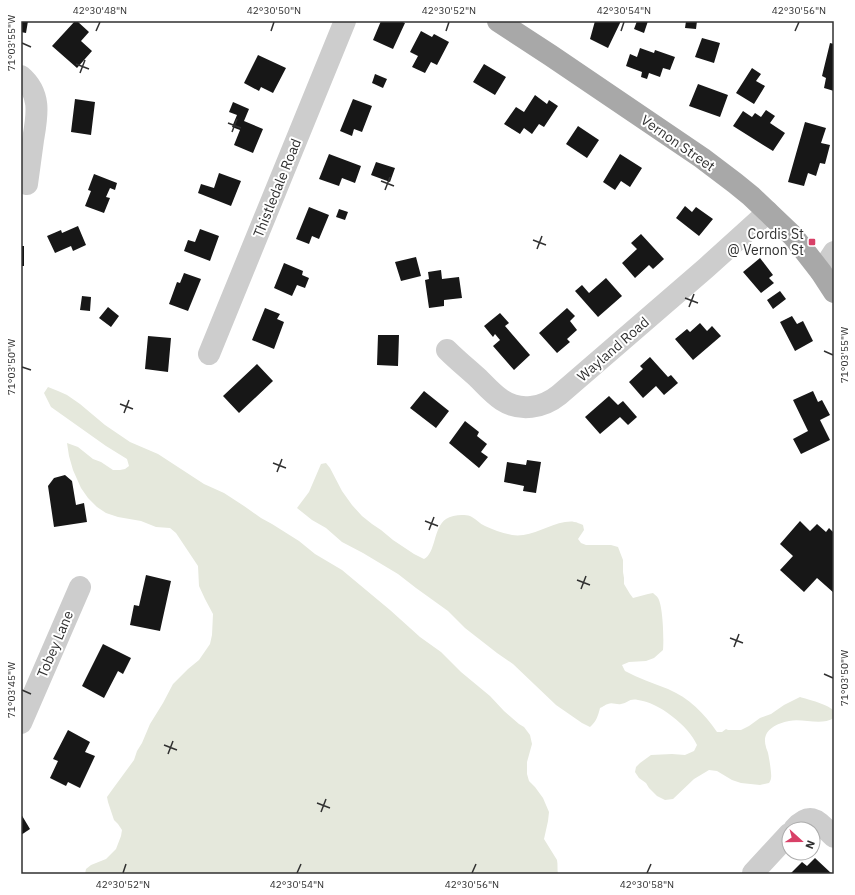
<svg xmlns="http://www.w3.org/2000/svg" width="855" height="895" font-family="'IBM Plex Sans',sans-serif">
  <rect width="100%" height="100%" fill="#fff"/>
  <!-- green -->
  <path fill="#e5e8dc" d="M48,387L58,391L67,395L80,404L105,425L130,442L158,454L204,484L224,493L244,506L261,518L272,524L299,541L315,554L342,570L390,610L420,637L441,652L461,672L490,696L504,711L519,724L524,727L530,735L532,744L527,762V774L529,781L535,787L543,798L549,812L548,821L544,839L557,860C558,865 557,869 558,874H85L86,869L91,865L106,859L116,849L121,836L122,830L118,824L114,820L108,802L107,797L112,790L134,760L137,751L142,743L150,724L163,703L173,684L188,669L199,660L210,644L212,635L213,614L205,599L199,586L198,566L176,533L170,528L156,527L141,521L118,517L106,513L97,507L88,498L81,488L73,470L69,456L67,443L78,447L93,459L101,462L113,470H120L125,469L129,466L127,459L106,446L51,407L44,393Z
    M326,463L330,468L342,491L352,505L362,516L372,524L381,530L393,540L414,554L424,559C436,553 433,528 446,519C452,515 463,514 470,516C475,518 480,524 485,526C493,530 503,533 512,535C530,538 547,525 565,522C568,522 571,521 574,522C577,522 580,524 583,525L584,530L578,539L581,543L586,545H611L618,547L623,560V572L624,578V584L630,594L633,598L648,594L653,593C654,594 657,596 658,598C663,606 664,639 663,650L654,658L646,661L629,662L622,665L625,671C638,678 653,683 668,689C689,698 704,713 717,732H722L726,729L728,730H741L749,726L760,718L771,714L784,705L800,697C807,699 830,705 834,711C834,712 834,716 834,718C821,726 803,718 789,721C775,724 761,731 766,747C766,748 768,752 768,753C769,757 772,775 771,778C771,780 770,781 769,783L760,785L741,783L732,780L717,771L709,770L694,779L673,799L665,800L657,796L649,788L646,783L639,778L635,772L636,767L640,763L651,755L672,754L685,755L694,751L697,745C689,726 658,702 638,700C629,698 628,703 621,704C617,705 612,702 608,704C606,704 603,707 600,708C598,716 596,722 590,727L582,723L556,705L513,664L497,653L465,628L448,611L416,588L398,574L363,553L342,542L326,528L312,520L297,508L309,492L321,464Z"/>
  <!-- building -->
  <path fill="#171717" d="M21,21H28L26,33L21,32Z
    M75,21H77L89,32L81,41L92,51L77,68L52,46Z
    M381,21H401L405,23L393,49L373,40Z
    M595,21H621L608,48L590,39Z
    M637,21H648L644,33L634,29Z
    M686,21H697L696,29L685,28Z
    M421,31L432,37L434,34L449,42L437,65L431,62L425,73L412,67L418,56L410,52Z
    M702,38L720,43L714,63L695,57Z
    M830,43L834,44V91L824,88L826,78L822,76Z
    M640,48L654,53L655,50L675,57L670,70L663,68L660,77L649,73L647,79L641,77L642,72L626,66L630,54L637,57Z
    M258,55L286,68L273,93L261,87L259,91L244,83Z
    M484,64L506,77L495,95L473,82Z
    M752,68L761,74L756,81L765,86L754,104L736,93Z
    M375,74L387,79L383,88L372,83Z
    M698,84L728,95L720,117L689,106Z
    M535,95L547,104L549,100L558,106L544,127L539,124L532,134L524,128L520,134L504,124L516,107L524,112Z
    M75,99L95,102L91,135L71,132Z
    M353,99L372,106L362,132L354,129L352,136L340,131Z
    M233,102L249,109L244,121L263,129L253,153L234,145L240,130L232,127L237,115L229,112Z
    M766,110L775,116L770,123L785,133L773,151L733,126L743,111L752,117L755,113L761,117Z
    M805,122L826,128L821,143L830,145L825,164L820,163L816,176L808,173L804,186L788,182Z
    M578,126L599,140L587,158L566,144Z
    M329,154L361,166L355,183L342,178L339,186L319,179Z
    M620,154L642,168L630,187L621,181L615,190L603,182Z
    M376,162L395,168L390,182L371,175Z
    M219,173L241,181L231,206L198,193L201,184L214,188Z
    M94,174L117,183L115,190L110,188L106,197L110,198L104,213L85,206L91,191L88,190Z
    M685,206L692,212L696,207L713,219L699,236L676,218Z
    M309,207L329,215L319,239L312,236L309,244L296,239Z
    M339,209L348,212L345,220L336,217Z
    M78,226L86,245L73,251L71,246L55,253L47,236L61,230L62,233Z
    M200,229L219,236L210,261L184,251L188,240L195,242Z
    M641,234L664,259L653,269L649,265L635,278L622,263L637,249L631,243Z
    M21,246H24V266H21Z
    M416,257L421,276L401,281L395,262Z
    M760,258L773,275L769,278L774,283L761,293L743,272Z
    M284,263L303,271L302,275L309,278L305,288L297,285L292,296L274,288Z
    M441,270L442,279L459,277L462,298L444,300V306L429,308L425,280L429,279L428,272Z
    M184,273L201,279L188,311L169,304L177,282L180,283Z
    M606,278L622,296L598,317L575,291L582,285L589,293Z
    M780,291L786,299L773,309L767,300Z
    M82,296L91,297L90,311L80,310Z
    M108,307L119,316L111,327L99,318Z
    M265,308L280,314L277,319L284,322L274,349L252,340Z
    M567,308L575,316L570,321L577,330L567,339L570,342L557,353L539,333Z
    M500,313L509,323L505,326L530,355L514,370L493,346L500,340L495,334L493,337L484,326Z
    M792,316L797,324L803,321L813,341L795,351L780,322Z
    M700,323L707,331L712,326L721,336L693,360L675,339L687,329L690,332Z
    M378,335H399L398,366L377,365Z
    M148,336L171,338L168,372L145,369Z
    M650,357L668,377L671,375L678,383L664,395L656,386L643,398L629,382L643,369L640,366Z
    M257,364L273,381L239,413L223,396Z
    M424,391L449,411L436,428L410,408Z
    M813,391L818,402L822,400L830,415L820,420L830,440L801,454L793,439L808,431L793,400Z
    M609,396L618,405L623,401L637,417L628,425L620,417L600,434L585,417Z
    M465,421L479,432L477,436L487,444L481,452L488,457L479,468L449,443Z
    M527,460L541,462L536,493L523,491L524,486L504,482L507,462L526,465Z
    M65,475L72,481L76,505L84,503L87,522L54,527L48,486L54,478Z
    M800,521L810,531L817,524L826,532L829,528L834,533V593L817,578L804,592L780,570L793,556L780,544Z
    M146,575L171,581L160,631L130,625L134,605L139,606Z
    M103,644L131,658L123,674L118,671L104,698L82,686Z
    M68,730L90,742L85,752L95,756L80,788L68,782L66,786L50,778L58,761L53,759Z
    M21,814L30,829L21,835Z
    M815,858L832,874H790L802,862L807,866Z"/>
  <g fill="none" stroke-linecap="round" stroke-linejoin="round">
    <!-- minor -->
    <path stroke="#cdcdcd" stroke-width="22" d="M21,76C42,94 37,116 33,140C31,155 29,169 27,184
      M821,272L834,252
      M447,350C457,360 468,369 479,379C486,386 493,394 502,400C520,412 543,408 559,395L706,268L768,212
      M209,354L345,21
      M21,723L80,587
      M794,829C812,809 819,823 834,837
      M753,873L789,834"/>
    <!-- major -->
    <path stroke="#a8a8a8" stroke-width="22" d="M498,21L550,55L702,158L735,183L751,196L793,236L821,272L834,292"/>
  </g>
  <!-- ticks -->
  <path fill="none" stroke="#303030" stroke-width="1.5" d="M96,31L100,22M271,31L274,22M446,31L449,22M621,31L624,22M795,31L799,22M22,43L31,47M76,64L89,69M80,73L85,60M228,123L241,128M232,132L237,119M381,181L394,186M385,190L390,177M533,240L546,245M537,249L542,236M685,298L698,303M689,307L694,294M824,351L833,355M22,367L31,370M120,404L133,409M124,413L129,400M273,463L286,468M277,472L282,459M425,521L438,526M429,530L434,517M577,580L590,585M581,589L586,576M730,638L743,643M734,647L739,634M824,674L833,678M22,690L31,694M164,745L177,750M168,754L173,741M317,803L330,808M321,812L326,799M123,873L126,864M297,873L301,864M472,873L476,864M647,873L651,864"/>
  <!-- markers -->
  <rect fill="#d84067" stroke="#fff" stroke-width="1.5" x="808" y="238" width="8" height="8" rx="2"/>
  <g text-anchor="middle" stroke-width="4" stroke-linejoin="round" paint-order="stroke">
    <!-- street labels -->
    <g font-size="14" fill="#303030" stroke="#fff">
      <text transform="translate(678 143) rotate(35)" y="5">Vernon Street</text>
      <text transform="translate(277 188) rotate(-68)" y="5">Thistledale Road</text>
      <text transform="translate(613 349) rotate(-41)" y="5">Wayland Road</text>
      <text transform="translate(55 644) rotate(-67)" y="5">Tobey Lane</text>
    </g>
    <!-- poi labels -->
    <g font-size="14" fill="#303030" stroke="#fff" text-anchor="end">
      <text x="804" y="239">Cordis St<tspan x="804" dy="16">@ Vernon St</tspan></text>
    </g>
  </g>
  <!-- border -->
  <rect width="855" height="895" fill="none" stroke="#ffffff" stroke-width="44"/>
  <!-- north arrow -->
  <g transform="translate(801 841) rotate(111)"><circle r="19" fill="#ffffff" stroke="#acacac"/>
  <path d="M0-3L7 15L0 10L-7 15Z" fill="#d84067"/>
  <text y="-6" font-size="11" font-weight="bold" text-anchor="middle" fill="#303030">N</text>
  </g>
  <rect x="22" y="22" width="811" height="851" fill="none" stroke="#303030" stroke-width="1.5"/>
  <g font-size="10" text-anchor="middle" fill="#303030">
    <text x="100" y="14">42°30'48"N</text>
    <text x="274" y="14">42°30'50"N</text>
    <text x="449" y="14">42°30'52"N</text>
    <text x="624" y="14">42°30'54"N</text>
    <text x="799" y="14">42°30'56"N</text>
    <text transform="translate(11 43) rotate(-90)" y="4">71°03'55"W</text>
    <text transform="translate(844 355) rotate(-90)" y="4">71°03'55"W</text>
    <text transform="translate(11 367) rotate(-90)" y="4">71°03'50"W</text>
    <text transform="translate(844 678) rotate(-90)" y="4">71°03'50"W</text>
    <text transform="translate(11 690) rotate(-90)" y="4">71°03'45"W</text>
    <text x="123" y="888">42°30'52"N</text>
    <text x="297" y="888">42°30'54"N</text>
    <text x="472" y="888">42°30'56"N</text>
    <text x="647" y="888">42°30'58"N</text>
  </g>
</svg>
